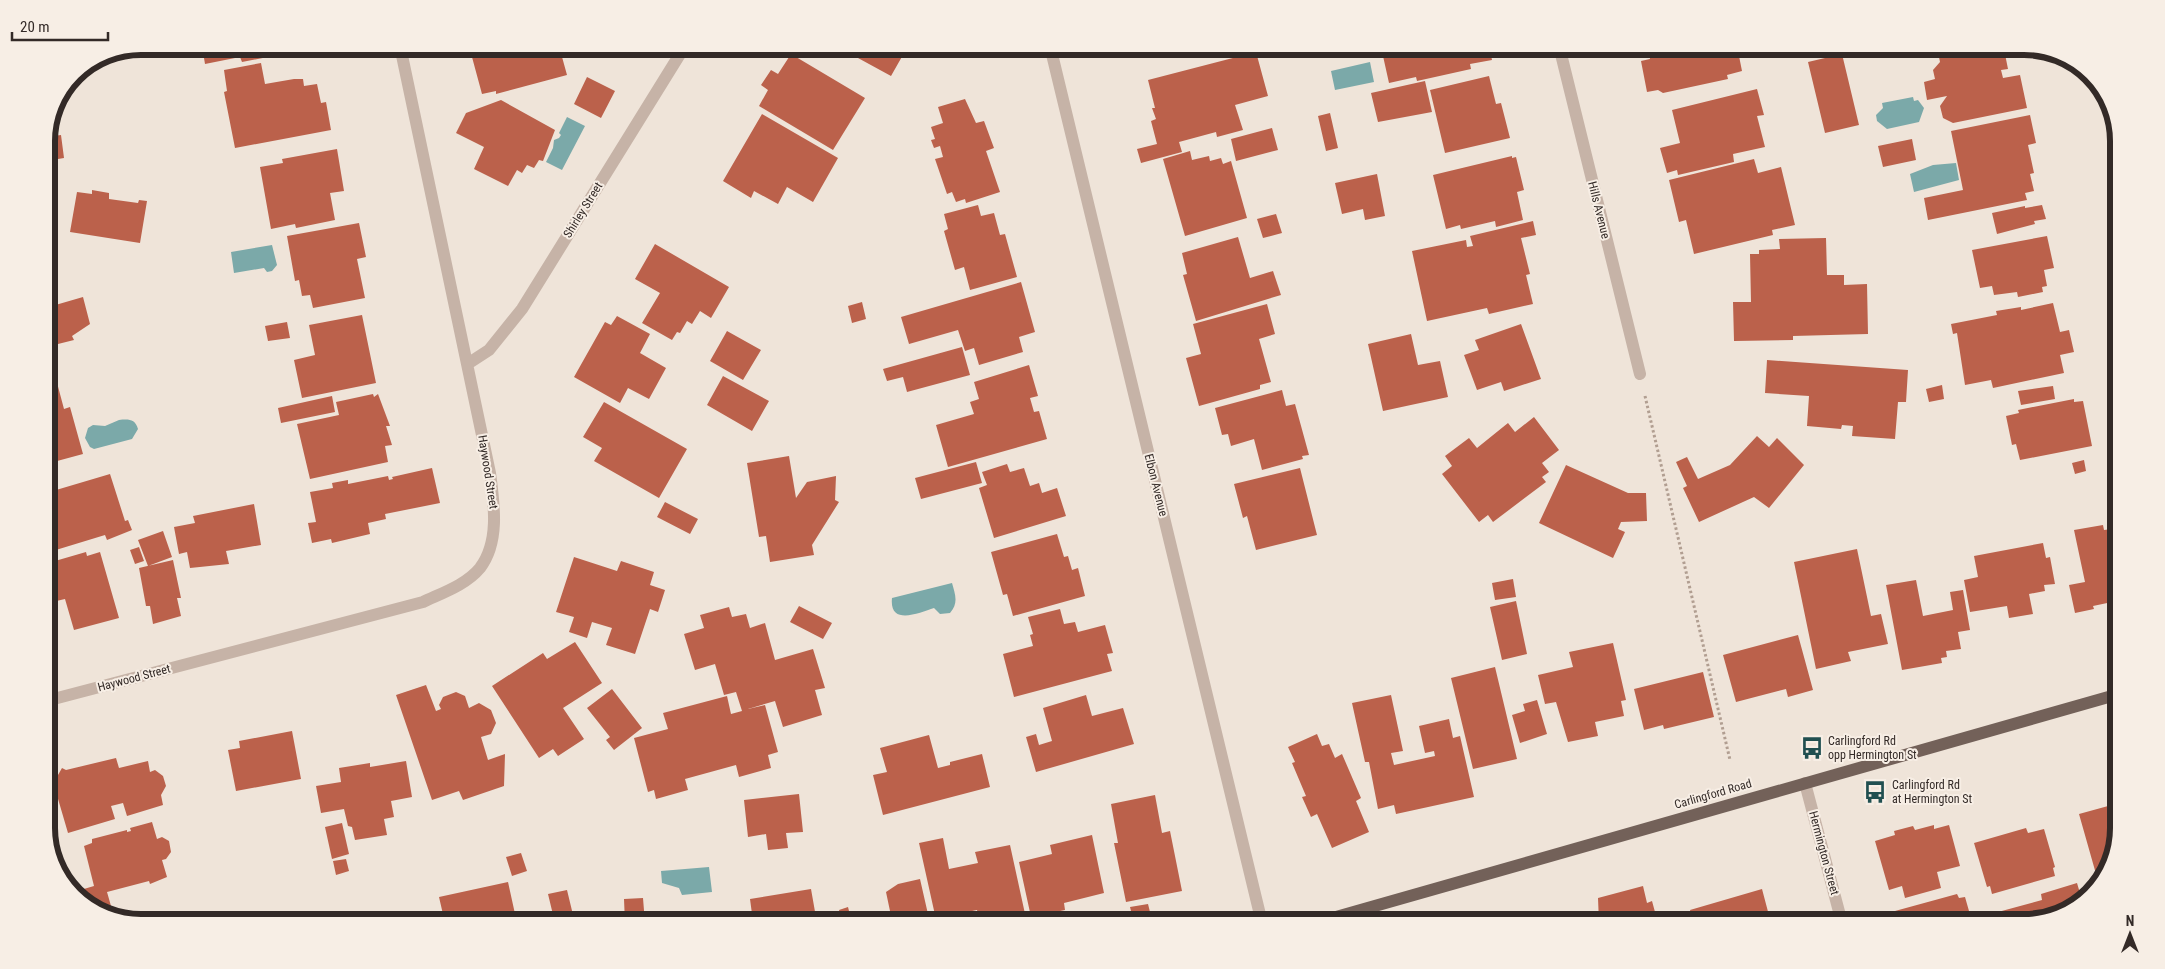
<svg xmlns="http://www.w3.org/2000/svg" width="2165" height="969" font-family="'Roboto Condensed',sans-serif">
  <rect width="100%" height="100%" fill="#efe4d9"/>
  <!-- water -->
  <path fill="#7ba9a9" d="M1370,62L1374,82L1335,90L1331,71Z
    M1913,97L1914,101L1918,100L1924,108L1919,122L1887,129L1877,121L1876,115L1883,108L1882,103Z
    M567,117L585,126L562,170L546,162L553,148L554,140L559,138L561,135L559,133Z
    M1956,163L1959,180L1914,192L1910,174L1933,165Z
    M272,245L277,265L272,271L267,272L264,268L234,273L231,252Z
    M119,420C129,419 135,419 138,429L132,439L94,449L90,447L85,438L88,428L93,425L105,426Z
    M952,583C955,594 959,603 950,613L940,614L934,608C919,613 889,626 892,598Z
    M709,867L712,892L682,895L679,888L662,883L661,871Z"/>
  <!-- building -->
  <path fill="#bb614b" d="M202,46H308V49L242,62L240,57L205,64Z
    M469,46H559L567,75L496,94V91L482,94Z
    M836,46H908L891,76Z
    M1207,46H1217L1210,51Z
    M1385,46H1489L1492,60L1470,64L1471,69L1417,81L1416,77L1389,83L1381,47Z
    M1653,46H1737L1742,71L1727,75L1728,79L1663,93L1658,90L1647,92L1641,61L1650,59L1649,52L1654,50Z
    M1942,46H1991L1993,57L2005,54L2008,69L2001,70L2003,78L2020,75L2027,108L1953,123L1943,118L1940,106L1947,96L1927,100L1924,82L1935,79L1933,70L1940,62L1937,47Z
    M1256,52L1268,96L1235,105L1243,130L1217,137L1216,132L1179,142L1182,152L1141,163L1137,149L1157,144L1151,121L1156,119L1152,108H1155L1148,80Z
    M791,54L865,98L833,150L759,106L768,90L761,85L771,70L778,74Z
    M1842,54L1859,125L1825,133L1808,62Z
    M261,63L265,84L294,79H303L304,86L317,84L321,103L326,102L331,130L235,148L224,92L227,91L224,70Z
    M1489,76L1496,104L1501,103L1510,138L1445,153L1430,90Z
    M587,77L615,91L601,118L574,104Z
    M1425,81L1432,112L1378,122L1371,93Z
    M1757,89L1764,115L1757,116L1765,147L1733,154L1734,162L1678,175L1677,170L1667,173L1660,148L1680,143L1672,110Z
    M965,99L976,123L984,121L994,148L986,151L1000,192L966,203L965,199L956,202L952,192L947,194L935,159L943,157L940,146L934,148L931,140L935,139L931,127L943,123L938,107Z
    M501,100L555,130L543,161L539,160L534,168L527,165L522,173L517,170L508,186L474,169L484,147L456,133L466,113Z
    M1330,113L1338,148L1326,151L1318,116Z
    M762,114L838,158L813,202L787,187L778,204L754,191L751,198L723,181Z
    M2030,115L2036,143L2028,145L2034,173L2030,174L2034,191L2025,193L2027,200L1928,220L1924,198L1963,190L1951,131Z
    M1272,128L1278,150L1236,161L1231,139Z
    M61,135L64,158L46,161V137Z
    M1912,139L1916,160L1883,167L1878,146Z
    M337,149L344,191L330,193L335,220L296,228L295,224L271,229L260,167L283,163L282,159Z
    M1190,151L1192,160L1209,156L1210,161L1221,158L1223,164L1231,161L1247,218L1185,236L1163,159Z
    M1512,156V158L1516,157L1524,190L1517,192L1523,220L1496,227L1495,221L1461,229L1460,225L1446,229L1433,175Z
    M1754,159L1758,173L1781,167L1795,225L1772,230L1773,235L1694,254L1686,220L1679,222L1669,180Z
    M1377,174L1385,216L1365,220L1363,209L1342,214L1335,183Z
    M92,190L109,193V199L138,203L139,200L147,201L140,243L70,232L77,192L92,194Z
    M978,205L981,216L994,213L1000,235L1005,234L1017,277L970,290L964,267L955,270L944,231L948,229L944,214Z
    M2042,205L2046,219L2034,221L2035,224L1997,234L1992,213L2025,206V208Z
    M1276,214L1282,233L1263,238L1257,219Z
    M1533,221L1536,235L1521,238L1530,274L1526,275L1533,304L1489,314L1487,308L1427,321L1412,251L1466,240L1467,247L1473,246L1470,236Z
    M359,223L366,257L357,259L365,298L313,308L310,295L302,296L299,280L295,281L287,236Z
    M2047,236L2054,268L2044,270L2047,286L2042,287L2043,292L2018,297L2017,292L1994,295L1992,286L1980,288L1972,250Z
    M1238,237L1250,278L1273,271L1281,295L1196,321L1183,275L1187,274L1182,253Z
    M1826,238L1827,275H1844V285L1867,284L1868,334L1793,336V340L1734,341L1733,302H1751L1750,254H1759V250L1780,249L1779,239Z
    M655,244L729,287L711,318L700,311L692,324L687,321L680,333L677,332L672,340L642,323L660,293L635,279Z
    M1021,282L1035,332L1019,337L1023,352L979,365L974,348L965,351L958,330L909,344L901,317Z
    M83,297L90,324L72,336L74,340L54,345L58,358L46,361V302L52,306Z
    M862,302L866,319L852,323L848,306Z
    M2053,303L2060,332L2069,330L2074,352L2060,355L2064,373L1993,388L1991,380L1965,385L1957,333L1953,334L1951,324L1997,315L1996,311L2021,307V310Z
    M1267,304L1275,334L1259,339L1271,382L1260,385V389L1199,406L1186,358L1201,354L1193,324Z
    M362,315L376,383L302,398L294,360L315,355L309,325Z
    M617,316L650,334L640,353L666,368L649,399L628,388L620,403L574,377L605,322L611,325Z
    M287,322L290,338L268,341L265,326Z
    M1521,324L1541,379L1504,391L1501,382L1477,390L1464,355L1479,350L1475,340Z
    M727,331L761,350L743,380L710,361Z
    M1411,334L1418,365L1440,361L1448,397L1383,411L1368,344Z
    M962,347L970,375L907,392L903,377L887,381L883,369Z
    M1767,360L1908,370L1906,402H1898L1895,439L1852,436L1853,426L1842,425L1841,429L1807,426L1809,396L1765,393Z
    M1029,365L1038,396L1030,398L1034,412L1039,411L1047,439L948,467L936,425L974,414L970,402L979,399L974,382Z
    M723,376L769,401L752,431L707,405Z
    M56,379L64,409L70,407L83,454L46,464V381Z
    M1942,385L1944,399L1929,402L1926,389Z
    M2053,386L2055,399L2021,405L2018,391Z
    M1282,390L1286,406L1295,404L1309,455L1302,456L1303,459L1262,470L1254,439L1231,446L1228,434L1222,435L1215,408Z
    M373,394L374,397L378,394L390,426H386L392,445L385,446L388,462L310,479L297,424L339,415L336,402Z
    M332,396L335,412L281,423L278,408Z
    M2074,399V402L2083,401L2092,446L2020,460L2016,444L2012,445L2006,416L2019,413L2018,410Z
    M604,402L687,449L659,498L594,461L602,448L583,437Z
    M1534,417L1559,450L1542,463L1549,472L1542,477L1546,482L1493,522L1488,515L1479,522L1442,474L1452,466L1445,456L1469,438L1477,448L1508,423L1515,432Z
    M1757,436L1769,447L1777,438L1804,465L1769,508L1754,497L1699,522L1683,488L1687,486L1676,462L1687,457L1698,479L1730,465Z
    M789,456L796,498L807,482L836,476L835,500L839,502L812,545L814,555L770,562L766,536L759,537L747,463Z
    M2084,460L2086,471L2075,474L2072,463Z
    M976,462L982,483L921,499L915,478Z
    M1007,464L1010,472L1024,468L1030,486L1039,483L1042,493L1057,488L1066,516L994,538L979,488L987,485L982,472Z
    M1566,465L1628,493H1646L1647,521L1621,522L1618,529L1625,532L1613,558L1539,523Z
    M432,468L440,503L385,514L386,519L368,523L370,534L332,543L331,539L312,543L308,523L316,522L310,492L333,488L332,483L348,480V484L388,476L389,480L393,479L392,477Z
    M1300,468L1317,535L1256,550L1247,516L1243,518L1234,484Z
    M110,474L125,521L128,520L132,530L107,540L105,535L46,553V493Z
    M665,502L698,519L690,534L657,517Z
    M254,504L261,545L226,551L229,564L190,568L187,552L179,554L174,527L195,523L193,516Z
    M2103,525L2104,530L2112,529L2115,546L2119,545V591L2111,592L2112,602L2093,606L2094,609L2075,613L2069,585L2085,582L2074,530Z
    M163,531L172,557L148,566L138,540Z
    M1057,534L1064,557L1068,556L1072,570L1078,568L1085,596L1013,616L1007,594L1003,595L991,552Z
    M2043,543L2046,558L2050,557L2055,584L2044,585L2045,591L2029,594L2033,614L2009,618L2007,606L1970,612L1964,580L1978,577L1974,556Z
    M139,547L144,561L135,564L130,550Z
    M1857,549L1871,616L1881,614L1888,644L1848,652L1851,661L1816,669L1794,562Z
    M86,552L87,556L100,552L119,618L74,630L65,599L52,602L46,583V572L57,569L55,561Z
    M574,557L617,571L621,561L654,572L650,585L665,590L658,612L650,609L635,654L606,645L612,628L592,622L587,638L569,632L574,617L556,612Z
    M173,560L181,598H177L181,616L153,624L150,606H146L139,568Z
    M1513,579L1516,597L1495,600L1492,583Z
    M1916,580L1923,616L1953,610L1950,592L1963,590L1970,630L1958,632L1961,649L1946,651L1947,657L1941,658L1942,663L1902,670L1886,585Z
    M1516,601L1527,654L1502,660L1490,607Z
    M799,606L832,623L823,639L790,622Z
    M729,607L732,617L746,614L750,628L765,623L775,660L813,649L825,688L815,690L822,715L783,727L775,701L748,709L765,705L778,752L768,755L771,768L739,777L736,765L685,779L688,790L656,799L654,790L648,792L634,738L668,729L663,713L727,696L731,714L742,711L736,692L724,695L715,664L695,670L684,634L704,628L700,615Z
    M1060,609L1064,624L1075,622L1078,632L1105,625L1113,653L1107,654L1112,671L1014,697L1003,654L1033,646L1030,635L1033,634L1028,617Z
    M1798,635L1813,690L1788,697L1786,689L1736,702L1723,655Z
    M575,642L602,683L563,708L584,739L558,756L553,749L539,758L492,686L543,653L547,659Z
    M1613,643L1626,700L1621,701L1624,716L1595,722L1598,736L1568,742L1556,702L1545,704L1538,675L1573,667L1569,652Z
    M1495,667L1517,759L1473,769L1451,678Z
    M1703,672L1714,717L1664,729L1663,725L1644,730L1634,689Z
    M426,685L436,711L441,709L439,705L443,697L456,692L465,696L469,708L479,703L491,710L496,723L491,734L481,737L488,760L505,754L504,786L463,800L459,791L432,800L396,695Z
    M612,689L642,728L614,750L606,740L610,737L587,708Z
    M1086,695L1092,716L1123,708L1134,744L1036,772L1026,737L1036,734L1039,745L1052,741L1043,708Z
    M1391,695L1403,751L1391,753L1394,765L1435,756L1434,751L1425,753L1419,726L1449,719L1453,738L1460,736L1474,797L1396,814L1394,805L1378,809L1369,762H1365L1352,703Z
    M1537,700L1547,734L1520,743L1512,715L1525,711L1523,704Z
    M292,731L301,779L236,791L228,750L240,748L239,741Z
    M1317,734L1322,746L1329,744L1335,758L1342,754L1361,798L1356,801L1369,832L1332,848L1317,814L1311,817L1302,797L1306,796L1292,763L1295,762L1288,747Z
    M929,735L938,768L950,765V762L982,754L990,787L883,815L873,775L887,772L880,748Z
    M116,758L119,768L148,761L150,772L155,770L163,776L166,786L161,795L163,805L127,816L123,803L111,806L115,819L68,833L56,792L50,789L62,768L66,770Z
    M406,761L412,797L391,801L394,817L384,819L387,835L355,840L352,827L348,826L344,809L321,813L316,786L341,782L339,768L370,763V767Z
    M799,794L803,832L786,833L788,848L768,850L766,834L748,837L744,800Z
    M1155,795L1162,833L1170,831L1182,891L1126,902L1114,843H1118L1111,804Z
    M2119,803V828L2111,865L2098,881L2079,814Z
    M152,822L157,839L162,837L169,841L171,852L166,859L162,860L167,877L150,884L149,881L107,892L113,913L104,915L77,893V891L94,886L84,846L92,843V839L127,830V832L131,831L130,828Z
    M342,823L349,854L332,859L325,827Z
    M1934,825V829L1949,825L1960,866L1937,872L1941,888L1905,898L1902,886L1889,890L1875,841L1895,835L1894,831L1913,826L1915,830Z
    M2026,828L2028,833L2044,829L2055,867L2053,868L2055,876L1992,894L1990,886L1987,887L1974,843Z
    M1092,835L1104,893L1064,903L1065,910L1031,917L1019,862L1052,854L1050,845Z
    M943,838L949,869L978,863L975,852L1010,845L1027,923H996L994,915L979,919L977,910L953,915L952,911L935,915L919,843Z
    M521,853L527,871L512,876L506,857Z
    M346,859L349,871L336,875L333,861Z
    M920,879L930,923H842L839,910L848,907L851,919L890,911L886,892L898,884Z
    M508,882L517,923H445L439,897Z
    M2077,883L2082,900L2076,907L2024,923H2001L1998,912L2042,900L2041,894Z
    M1643,886L1647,903L1652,901L1658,923H1599L1598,898Z
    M811,889L817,923H737L736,917L752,914L750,899Z
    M1762,889L1771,923H1693L1690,910Z
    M567,890L574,919L555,923L548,894Z
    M1957,894L1959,898L1965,897L1971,918L1967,919L1968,923H1899L1895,911Z
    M643,898L645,923H625L624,899Z
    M1148,904L1152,920L1134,923L1130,907Z
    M165,911L167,923L136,922L140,917Z
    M719,911L721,923H659L658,918Z
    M397,912L400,923H349V922Z
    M428,917L430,923H405V922Z"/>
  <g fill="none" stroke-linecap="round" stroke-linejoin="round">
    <!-- path -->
    <path stroke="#b19e91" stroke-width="3" stroke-dasharray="2.5 2.5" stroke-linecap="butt" d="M1645,396L1730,760"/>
    <!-- minor -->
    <path stroke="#c6b3a7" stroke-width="12" d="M1050,46L1262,923
      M1559,46L1640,374
      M469,363L489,350L522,309L685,46
      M46,701L423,602C442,593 466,585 480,568C500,542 494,503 490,473L400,46
      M1805,783L1842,923"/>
    <!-- primary -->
    <path stroke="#736159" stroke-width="12" d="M1315,923L2119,694"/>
  </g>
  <!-- icons -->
  <defs>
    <symbol id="bus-bare" viewBox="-9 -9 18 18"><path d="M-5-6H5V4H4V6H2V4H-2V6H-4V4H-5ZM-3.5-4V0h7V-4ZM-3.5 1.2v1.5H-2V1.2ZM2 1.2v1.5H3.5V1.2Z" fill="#204f50" stroke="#f7eee5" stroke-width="2.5" paint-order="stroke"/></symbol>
  </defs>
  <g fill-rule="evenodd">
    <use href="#bus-bare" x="1796" y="732" width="32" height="32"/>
    <use href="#bus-bare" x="1859" y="776" width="32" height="32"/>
  </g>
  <g text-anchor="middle" stroke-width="4" stroke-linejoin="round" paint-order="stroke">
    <!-- street labels -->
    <g font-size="12" fill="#332a27" stroke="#f7eee5">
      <text transform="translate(583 210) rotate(-58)" y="4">Shirley Street</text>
      <text transform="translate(1599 210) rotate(76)" y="4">Hills Avenue</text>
      <text transform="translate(488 472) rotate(81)" y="4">Haywood Street</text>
      <text transform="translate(1156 485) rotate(76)" y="4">Elbon Avenue</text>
      <text transform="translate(134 678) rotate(-15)" y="4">Haywood Street</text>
      <text transform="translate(1713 794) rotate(-16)" y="4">Carlingford Road</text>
      <text transform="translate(1824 853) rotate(75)" y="4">Hermington Street</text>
    </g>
    <!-- poi labels -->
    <g font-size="12" fill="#332a27" stroke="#f7eee5" text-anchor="start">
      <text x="1828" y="745">Carlingford Rd<tspan x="1828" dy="14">opp Hermington St</tspan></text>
      <text x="1892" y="789">Carlingford Rd<tspan x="1892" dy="14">at Hermington St</tspan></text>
    </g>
  </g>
  <!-- crop -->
  <path d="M0 0H2165V969H0ZM141 55H2024A86 86 0 0 1 2110 141V828A86 86 0 0 1 2024 914H141A86 86 0 0 1 55 828V141A86 86 0 0 1 141 55Z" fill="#f7eee5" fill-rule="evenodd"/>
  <path fill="none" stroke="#332a27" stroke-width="6" d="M141 55H2024A86 86 0 0 1 2110 141V828A86 86 0 0 1 2024 914H141A86 86 0 0 1 55 828V141A86 86 0 0 1 141 55Z"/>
  <!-- north arrow -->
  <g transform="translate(2130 934)" stroke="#f7eee5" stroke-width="4" paint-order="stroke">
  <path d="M0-4L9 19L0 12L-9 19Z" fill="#332a27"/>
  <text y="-8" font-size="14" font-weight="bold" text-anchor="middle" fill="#332a27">N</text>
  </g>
  <!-- scale -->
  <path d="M12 32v8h96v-8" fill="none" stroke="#332a27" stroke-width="2.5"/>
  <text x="20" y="32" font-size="15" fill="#332a27" stroke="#f7eee5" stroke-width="4" paint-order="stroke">20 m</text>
</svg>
